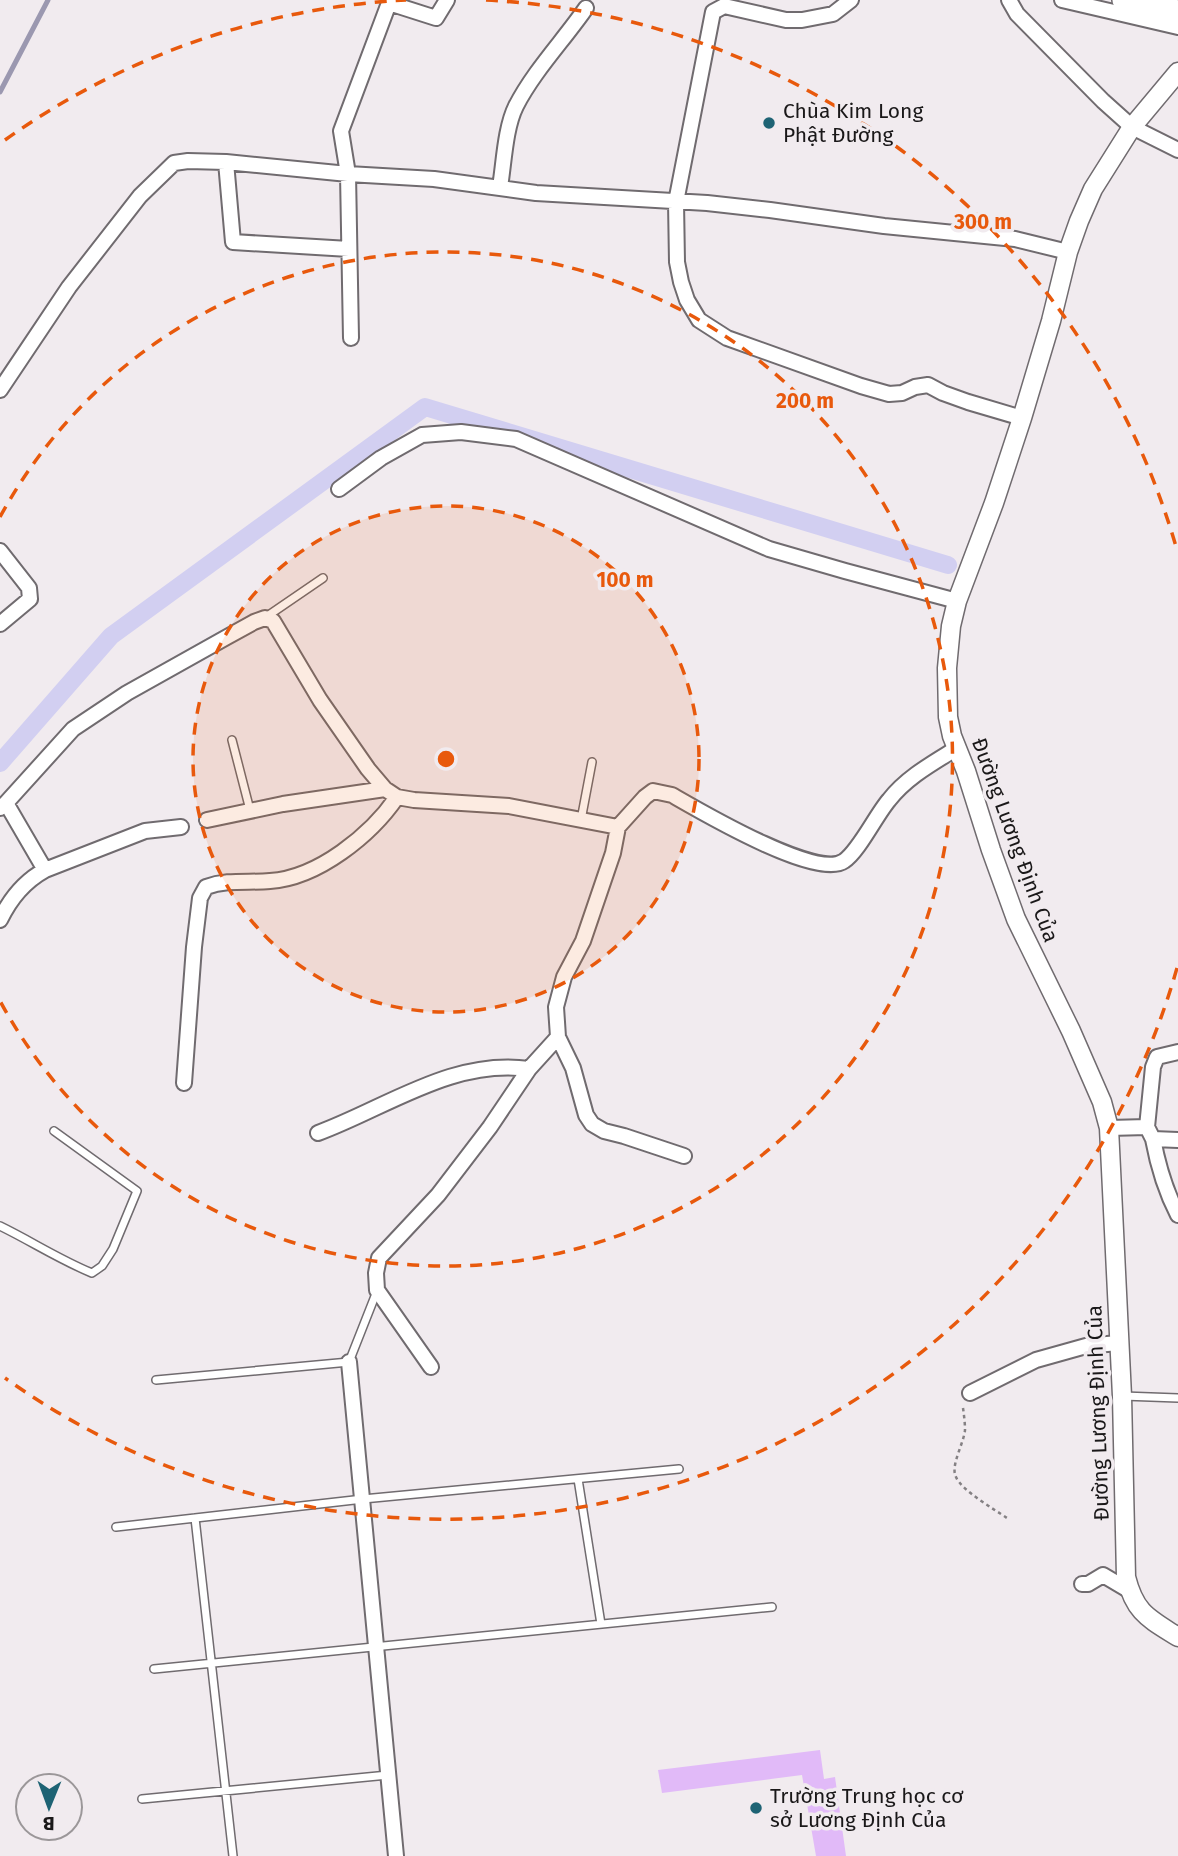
<svg xmlns="http://www.w3.org/2000/svg" width="1178" height="1856" font-family="'Fira Sans',sans-serif">
  <rect width="100%" height="100%" fill="#f1ebef"/>
  <g fill="none" stroke-linecap="round" stroke-linejoin="round">
    <!-- stream -->
    <path stroke="#9b98b0" stroke-width="5" d="M0,92L48,0"/>
    <!-- canal -->
    <path stroke="#d2cff1" stroke-width="18" d="M0,763L111,636L425,407L948,565"/>
  </g>
  <!-- building -->
  <path fill="#e1baf8" d="M820,1750L824,1779L835,1777L846,1856H816L802,1775L662,1793L658,1770Z"/>
  <g fill="none" stroke-linecap="round" stroke-linejoin="round">
    <defs>
      <path id="service" d="M266,617L323,578
        M232,740L250,810
        M581,820L592,762
        M0,1226C31,1241 60,1260 92,1273L102,1266L113,1249L137,1191L54,1131
        M156,1380L349,1362L377,1291
        M1123,1396L1178,1398
        M578,1479L601,1624
        M195,1518L233,1856
        M116,1527L363,1499L679,1469
        M154,1669L772,1607
        M142,1799L388,1775"/>
      <path id="minor" d="M851,0L833,14L802,20H786L724,6L713,12L676,202L677,262L681,282L687,300L699,320L727,338L861,386L889,394L902,393L915,387L928,385L943,393L968,402L1022,418
        M1009,0L1017,14L1103,101L1132,127L1178,150
        M1062,0L1178,27
        M226,162L233,242L349,249
        M500,187C504,163 505,128 516,106C534,71 563,41 586,8
        M351,338L348,174L341,131L389,3L436,18L447,0
        M0,390L69,287L140,196L174,163L188,161L226,162L348,174L434,179L536,193L707,203L770,210L884,226L1015,239L1068,252
        M339,489L381,458L422,435L461,432L516,439L769,549L845,571L957,601
        M0,551L29,588L30,599L0,624
        M6,803L45,870
        M0,808L6,803L73,729L127,693L227,637L254,622L265,618L273,621L320,700L368,769L385,789L397,797L414,800L509,806L618,827
        M207,820L283,804L385,789
        M0,920C10,899 25,881 45,870L145,831L181,827
        M558,1037L573,1068L586,1115L592,1124L604,1131L624,1136L684,1156
        M184,1083L194,947L200,898L206,887C228,879 248,883 270,881C318,878 371,835 397,797
        M1147,1127L1153,1067L1157,1057L1178,1052
        M1109,1128L1147,1127L1153,1139L1178,1140
        M318,1133C386,1108 453,1058 529,1069
        M1153,1139C1158,1166 1165,1190 1178,1215
        M349,1362L396,1856
        M431,1367L377,1290L376,1273L379,1258L438,1195L490,1127L529,1069L558,1037L556,1007L564,977L583,941L613,853L618,827L645,797L653,791L672,795C700,811 817,880 844,861C859,851 876,815 889,800C907,777 933,763 957,748
        M970,1393L1036,1360L1086,1346L1118,1343
        M1082,1584H1088L1103,1575L1130,1591"/>
      <path id="tertiary" d="M1178,72L1132,127L1093,189L1079,221L1068,252L1051,321L1022,418L994,503L957,601L951,626L947,668L948,717L952,736L966,771L991,850L1016,919L1071,1031L1102,1102L1109,1128L1122,1396L1126,1577C1135,1613 1148,1618 1178,1637"/>
      <path id="primary" d="M1124,0L1178,12"/>
    </defs>
    <!-- service casing -->
    <use href="#service" stroke="#706b6f" stroke-width="10"/>
    <!-- minor casing -->
    <use href="#minor" stroke="#706b6f" stroke-width="18"/>
    <!-- tertiary casing -->
    <use href="#tertiary" stroke="#706b6f" stroke-width="21"/>
    <!-- primary casing -->
    <use href="#primary" stroke="#706b6f" stroke-width="26"/>
    <!-- path -->
    <path stroke="#848083" stroke-width="2.5" stroke-dasharray="3.5 3.5" stroke-linecap="butt" d="M963,1408C964,1415 965,1423 965,1430C964,1443 950,1466 956,1477C962,1491 994,1509 1007,1518"/>
    <!-- service -->
    <use href="#service" stroke="#fff" stroke-width="7"/>
    <!-- minor -->
    <use href="#minor" stroke="#fff" stroke-width="14"/>
    <!-- tertiary -->
    <use href="#tertiary" stroke="#fff" stroke-width="18"/>
    <!-- primary -->
    <use href="#primary" stroke="#fff" stroke-width="23"/>
  </g>
  <!-- distance rings -->
  <circle cx="446" cy="759" r="253" fill="#e8590c" fill-opacity=".12"/>
  <g fill="none" stroke="#e8590c" stroke-width="3.5" stroke-dasharray="12 9">
    <circle cx="446" cy="759" r="253"/>
    <path d="M0 517A507 507 0 1 1 0 1001"/>
    <path d="M1177 968A760 760 0 0 1 5 1378M5 140A760 760 0 0 1 406 0M486 0A760 760 0 0 1 1177 550"/>
  </g>
  <!-- markers -->
  <g fill="#1e6374" stroke="#f1ebef" stroke-width="2.5">
    <circle cx="769" cy="123" r="7"/>
    <circle cx="756" cy="1808" r="7"/>
  </g>
  <g text-anchor="middle" stroke-width="7" stroke-linejoin="round" paint-order="stroke">
    <!-- poi labels -->
    <g font-size="21" fill="#1a1819" stroke="#f1ebef" text-anchor="start">
      <text x="783" y="118">Chùa Kim Long<tspan x="783" dy="24">Phật Đường</tspan></text>
      <text x="770" y="1803">Trường Trung học cơ<tspan x="770" dy="24">sở Lương Định Của</tspan></text>
    </g>
    <!-- street labels -->
    <g font-size="21" fill="#1a1819" stroke="#f1ebef">
      <text transform="translate(1015 840) rotate(70)" y="7">Đường Lương Định Của</text>
      <text transform="translate(1098 1413) rotate(-92)" y="7">Đường Lương Định Của</text>
    </g>
  </g>
  <circle cx="446" cy="759" r="10" fill="#e8590c" stroke="#f1ebef" stroke-width="3.5"/>
  <g font-size="21" text-anchor="middle" font-weight="bold" fill="#e8590c" stroke="#f1ebef" stroke-width="7" stroke-linejoin="round" paint-order="stroke">
    <text x="983" y="229">300 m</text>
    <text x="805" y="408">200 m</text>
    <text x="625" y="587">100 m</text>
  </g>
  <!-- north arrow -->
  <g transform="translate(49 1807) rotate(181)"><circle r="33" fill="#f1ebef" stroke="#9b9799" stroke-width="2"/>
  <path d="M0-5L12 26L0 18L-12 26Z" fill="#1e6374"/>
  <text y="-10" font-size="19" font-weight="bold" text-anchor="middle" fill="#1a1819">B</text>
  </g>
</svg>
